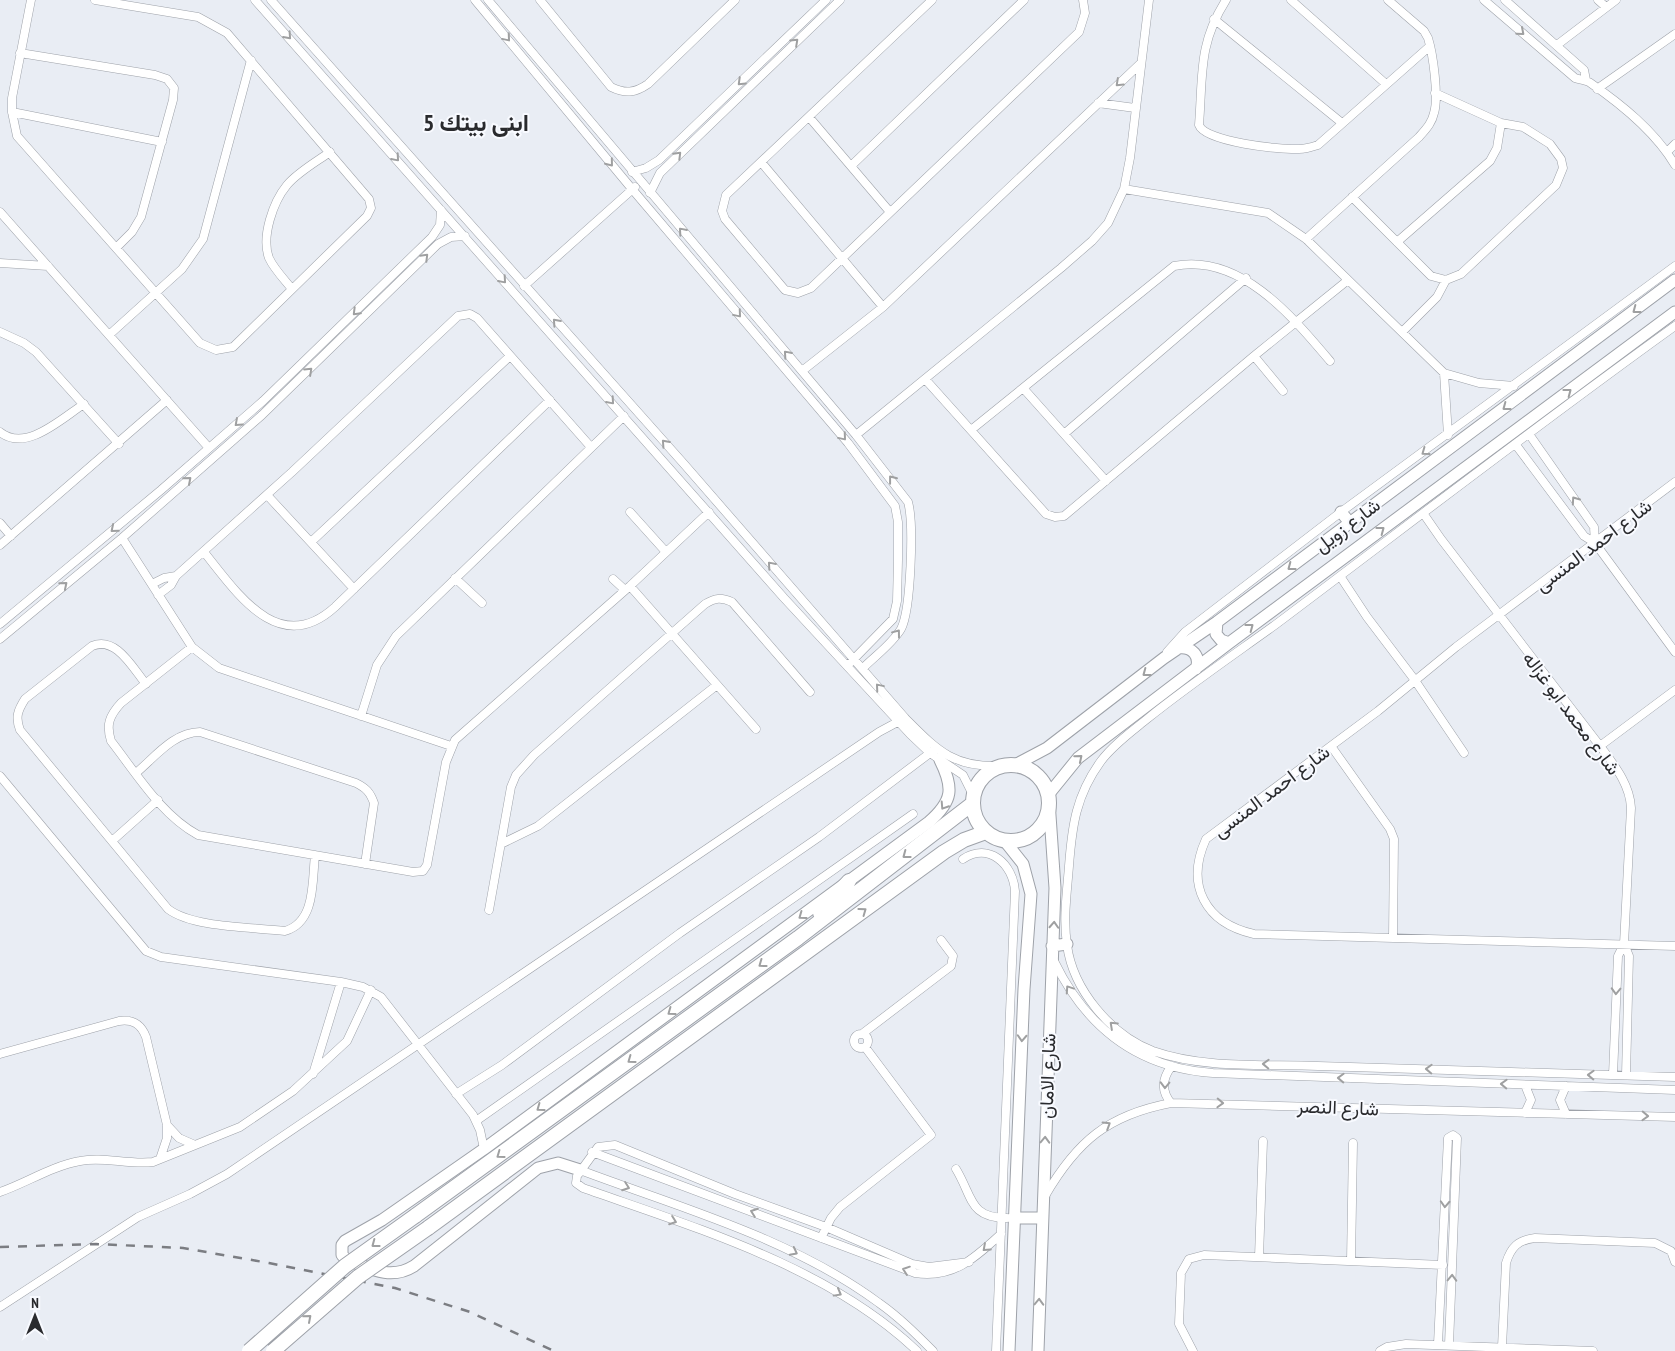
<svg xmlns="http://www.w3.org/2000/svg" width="1675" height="1351" font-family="'PT Sans Narrow',Vazirmatn,sans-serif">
  <rect width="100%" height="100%" fill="#e9edf4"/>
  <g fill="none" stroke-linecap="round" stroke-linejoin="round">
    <defs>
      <path id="street" d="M31,0L12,98V112L17,136L200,343L216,350L233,347L367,216L371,208L369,199L227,33L198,17L95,0
        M255,0L784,598L910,734L930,753L963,775L973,795
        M271,0L684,464L905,718C937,750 953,768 1002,766
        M475,0L632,189L848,443L895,506L898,522V560L897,601L893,619L847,666
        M488,0L856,435L908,502C914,523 911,610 901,629C892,644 875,656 863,668
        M540,0L611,87C625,94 635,93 648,84L735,0
        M932,0L726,195L722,211L725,219L785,290L798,293L811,288L1079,32L1085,13L1083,0
        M1226,0C1198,44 1203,75 1199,125C1205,142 1281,150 1299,149C1306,149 1312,147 1318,145L1430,46
        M1291,0L1386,84
        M1484,0L1575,78C1580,80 1585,80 1589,82C1621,104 1655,131 1675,165
        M1505,0L1584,70L1586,80
        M1598,0L1606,7
        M1214,19L1342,123
        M1557,45L1616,0
        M20,53L155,75L167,79L174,88L173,100L141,217L132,232L116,248
        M1597,89L1675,34
        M1098,103L1135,108
        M12,112L162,142
        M809,117L890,212
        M1667,152L1675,144
        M761,162L883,307
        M851,166L1024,0
        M632,172L646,168L659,160L826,0
        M1124,189L1268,213L1306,239L1444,373L1479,383L1514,386
        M650,193L660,173L840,0
        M1352,197L1431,276L1446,280L1461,274L1556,185L1563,168L1561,159L1550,144L1523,127L1501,123L1435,93
        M0,212L209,448
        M1306,239L1419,137C1426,129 1432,123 1434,113C1439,97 1433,54 1428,38L1424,31L1388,0
        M1397,242L1490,161L1497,148L1501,123
        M0,263L48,266
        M524,286L635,187
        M292,289C284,279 274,269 269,258C261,237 273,202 287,185C298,172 316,162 330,152
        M1675,326C1540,423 1408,525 1275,625C1232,656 1188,686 1147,719C1131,732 1113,745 1101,761C1076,795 1072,826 1069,866C1067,892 1063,919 1067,945C1073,990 1111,1035 1153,1051C1204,1069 1265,1064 1318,1066C1437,1070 1556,1073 1675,1077
        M0,332L24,343L36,352L119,444
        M1402,332L1437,297L1446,280
        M109,335L182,269L203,239L251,60
        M1254,356L1283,391
        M802,371L883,307L1141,63
        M1444,373L1448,435
        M925,379L1046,514L1055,517L1064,516L1254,356L1348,280
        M1023,388L1106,481
        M971,430L1174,266C1240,253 1292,316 1330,361
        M0,432C26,453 62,418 84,404
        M1064,434L1246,278
        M1529,434L1594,527L1595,543
        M856,435L1061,268L1092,241L1108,223L1124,189L1130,158L1149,0
        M1516,445L1584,536L1595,543L1675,652
        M1675,482L1456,647L1378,711L1206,839C1185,885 1205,923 1254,934L1675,946
        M267,495L354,589
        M630,512L666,552
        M1423,513L1441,539L1600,746C1614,765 1630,784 1631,808L1624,944L1629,956L1626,1075
        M0,523L11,536
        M122,538L192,647L219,668L451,746
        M311,542L510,356
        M0,545L167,400
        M204,552C237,593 279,658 335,607L550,400
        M1340,576L1367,617L1414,679L1464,753
        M455,578L482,603
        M613,579L625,590
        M152,584L164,578L176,576
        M630,586L756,729
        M158,595L171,585L176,576L292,472L458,316L470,314L477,318L590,446
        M0,624L161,490L263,401L432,237L440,225L441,210
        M0,639L122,538L262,415L438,244L451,237L465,236
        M192,647L121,703C109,716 106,725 111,741C136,773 161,815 198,835L413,872L423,871L427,865L446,762L455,740L630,586L709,512
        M1167,652L1185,632L1341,512L1675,266
        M146,684C132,667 116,636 92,646L25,699C18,710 15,717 20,730L168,909C193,928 253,927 285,931C316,922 312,881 315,855
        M361,716L377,665L396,636L624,416
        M1331,746L1390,829L1394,839L1393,938
        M1600,746L1675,690
        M136,773C155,757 174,732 200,732L356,783C366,788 370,792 374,803L365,864
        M0,776L146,951L161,957L341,982L363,987L381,997L473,1115L480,1130L484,1149
        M112,841L158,800
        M501,844L538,826L717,685
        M963,859C989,842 1013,864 1015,891L996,1351
        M489,910L511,787L516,775L534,755L705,604C715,598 721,597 732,602L810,692
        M1054,961C1087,1029 1138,1068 1213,1073L1675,1090
        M862,1034L951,966L953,956L941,940
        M854 1041a7 7 0 1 1 14 0a7 7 0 1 1-14 0Z
        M0,1054L119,1021C133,1019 141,1024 146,1037L167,1125V1138L160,1159
        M313,1074L341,982
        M1613,1075L1618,956L1624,944
        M456,1094L502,1065L680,933L819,837L934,750
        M1171,1103C1161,1091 1162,1079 1171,1067
        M1525,1113L1531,1100L1525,1085
        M1566,1114L1560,1100L1566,1086
        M476,1121L913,814
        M167,1125L179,1138L195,1145
        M592,1152L915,1273C953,1279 975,1258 1001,1234
        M956,1169C973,1197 969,1218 1007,1218
        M580,1170C681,1208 791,1238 879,1303C899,1317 916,1334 933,1351
        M0,1192C26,1183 52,1166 80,1161C103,1156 128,1165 153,1162L240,1127L293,1091L347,1041L371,990
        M1045,1196C1077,1141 1108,1115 1171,1103L1675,1117
        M821,1238L831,1218L840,1207L931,1135L865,1047
        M1259,1257L1263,1141
        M1351,1261L1353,1143
        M0,1307L138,1217L190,1194L227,1174L879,732L905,718
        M1438,1344L1448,1138L1453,1135L1457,1138L1449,1345
        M1502,1347L1506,1263C1511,1247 1518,1240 1535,1238L1655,1243L1671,1251L1675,1262
        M917,1351C829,1267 696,1228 583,1188L576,1183L577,1176L598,1147L615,1145L735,1194L826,1227L912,1264L929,1267L969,1262
        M1193,1351L1179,1324L1181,1273L1189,1259L1204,1255L1443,1265
        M1380,1351L1387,1347L1406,1344L1593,1351"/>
      <path id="secondary" d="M1341,512L1350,523
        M1217,622L1216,634L1221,640L1229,643
        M1178,648C1192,646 1201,656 1196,669
        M1015,765L1047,748L1164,658L1217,622L1675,280
        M1048,795L1078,758L1229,643L1675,312
        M1004,840L1023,864L1031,894L1024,989L1009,1351
        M1052,946L1067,944
        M580,1170L558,1163L538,1168L414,1266C390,1281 369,1268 346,1259L342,1255V1245L345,1241L382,1220L484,1149L929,822C953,801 954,788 940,760
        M1013,1218H1042
        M1038,1351L1055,888L1049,801"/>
      <path id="highway" d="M973 803a38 38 0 1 1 76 0a38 38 0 1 1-76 0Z
        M820,913L849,881
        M415,1216L798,938L972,804
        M428,1228L944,852L964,840L986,832"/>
    </defs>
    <!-- street casing -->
    <use href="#street" stroke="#9ea2a9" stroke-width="9"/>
    <!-- secondary casing -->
    <use href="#secondary" stroke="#9ea2a9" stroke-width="13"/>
    <!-- highway casing -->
    <use href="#highway" stroke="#9ea2a9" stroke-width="16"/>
    <!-- street -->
    <use href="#street" stroke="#fff" stroke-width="8"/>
    <!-- secondary -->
    <use href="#secondary" stroke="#fff" stroke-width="11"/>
    <!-- highway -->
    <use href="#highway" stroke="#fff" stroke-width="14"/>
    <!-- rail -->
    <path stroke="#7b7d82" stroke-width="2.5" stroke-dasharray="9 9" stroke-linecap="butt" d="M0,1247L96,1244L183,1248L269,1263L395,1288L470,1312L554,1351"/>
    <defs>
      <path id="highway-bridge" d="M249,1351L345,1266L415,1216
        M273,1351L358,1277L428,1228"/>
    </defs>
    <!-- highway-bridge casing -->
    <use href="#highway-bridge" stroke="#9ea2a9" stroke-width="16" stroke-linecap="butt"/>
    <!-- highway-bridge -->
    <use href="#highway-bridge" stroke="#fff" stroke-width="14"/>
  </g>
  <!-- one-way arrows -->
  <defs><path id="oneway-chevron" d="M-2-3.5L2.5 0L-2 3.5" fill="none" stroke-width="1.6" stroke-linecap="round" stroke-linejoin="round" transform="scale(1.25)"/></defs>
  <g stroke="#9fa0a1">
    <use href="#oneway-chevron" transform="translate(1521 32) rotate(41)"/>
    <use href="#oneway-chevron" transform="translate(288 36) rotate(48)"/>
    <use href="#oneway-chevron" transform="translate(507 38) rotate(50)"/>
    <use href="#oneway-chevron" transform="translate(795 42) rotate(-43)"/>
    <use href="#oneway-chevron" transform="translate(741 82) rotate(136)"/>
    <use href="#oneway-chevron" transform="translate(1119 83) rotate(137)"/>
    <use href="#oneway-chevron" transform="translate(678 155) rotate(-45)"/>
    <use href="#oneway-chevron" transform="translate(396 158) rotate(49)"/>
    <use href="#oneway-chevron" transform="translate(610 163) rotate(51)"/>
    <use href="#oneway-chevron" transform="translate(682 231) rotate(-131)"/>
    <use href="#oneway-chevron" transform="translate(425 257) rotate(-45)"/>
    <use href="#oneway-chevron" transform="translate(503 280) rotate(49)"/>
    <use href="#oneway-chevron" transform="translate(1636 310) rotate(143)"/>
    <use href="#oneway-chevron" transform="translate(356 312) rotate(135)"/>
    <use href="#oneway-chevron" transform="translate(738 314) rotate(50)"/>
    <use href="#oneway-chevron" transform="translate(556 322) rotate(-132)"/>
    <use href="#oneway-chevron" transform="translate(787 354) rotate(-131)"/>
    <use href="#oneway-chevron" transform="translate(309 371) rotate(-43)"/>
    <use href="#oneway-chevron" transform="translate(1568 392) rotate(-37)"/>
    <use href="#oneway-chevron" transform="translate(611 401) rotate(49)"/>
    <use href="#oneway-chevron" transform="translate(1506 407) rotate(143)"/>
    <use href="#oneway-chevron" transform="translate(238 423) rotate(138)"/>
    <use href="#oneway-chevron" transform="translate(843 437) rotate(50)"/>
    <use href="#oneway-chevron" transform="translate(665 443) rotate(-132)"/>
    <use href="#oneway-chevron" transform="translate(1425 452) rotate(144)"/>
    <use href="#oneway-chevron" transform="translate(892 479) rotate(-128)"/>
    <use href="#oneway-chevron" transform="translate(188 480) rotate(-41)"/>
    <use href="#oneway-chevron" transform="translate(1575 500) rotate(-125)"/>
    <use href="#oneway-chevron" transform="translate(114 529) rotate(140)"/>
    <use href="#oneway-chevron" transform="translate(1381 530) rotate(-37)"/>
    <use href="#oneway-chevron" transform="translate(771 565) rotate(-131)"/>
    <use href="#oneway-chevron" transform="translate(1291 567) rotate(143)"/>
    <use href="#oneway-chevron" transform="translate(64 585) rotate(-40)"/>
    <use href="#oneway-chevron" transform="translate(1250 627) rotate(-37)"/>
    <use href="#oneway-chevron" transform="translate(897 633) rotate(-53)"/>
    <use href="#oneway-chevron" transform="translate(1146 673) rotate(143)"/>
    <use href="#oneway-chevron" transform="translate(879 687) rotate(-130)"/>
    <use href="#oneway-chevron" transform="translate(1079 758) rotate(-40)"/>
    <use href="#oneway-chevron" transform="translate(944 806) rotate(123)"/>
    <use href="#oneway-chevron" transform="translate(906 855) rotate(143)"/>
    <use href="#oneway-chevron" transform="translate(863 911) rotate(-36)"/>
    <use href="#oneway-chevron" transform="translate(802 916) rotate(144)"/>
    <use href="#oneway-chevron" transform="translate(1054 925) rotate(-87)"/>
    <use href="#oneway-chevron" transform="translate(762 964) rotate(144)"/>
    <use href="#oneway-chevron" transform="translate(1069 989) rotate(-124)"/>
    <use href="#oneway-chevron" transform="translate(1616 991) rotate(92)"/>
    <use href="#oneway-chevron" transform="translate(671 1012) rotate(144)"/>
    <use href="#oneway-chevron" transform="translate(1113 1025) rotate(-137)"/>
    <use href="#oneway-chevron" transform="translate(1022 1038) rotate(93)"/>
    <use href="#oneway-chevron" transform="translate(631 1060) rotate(144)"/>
    <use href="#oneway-chevron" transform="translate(1266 1064) rotate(-178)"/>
    <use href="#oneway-chevron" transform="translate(1429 1069) rotate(-178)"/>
    <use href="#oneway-chevron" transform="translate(1591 1075) rotate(-178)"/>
    <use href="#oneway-chevron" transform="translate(1341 1078) rotate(-178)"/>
    <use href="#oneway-chevron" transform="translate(1504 1084) rotate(-178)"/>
    <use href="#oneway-chevron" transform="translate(1165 1085) rotate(91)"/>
    <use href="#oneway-chevron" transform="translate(1220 1103) rotate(2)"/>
    <use href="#oneway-chevron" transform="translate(540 1108) rotate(144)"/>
    <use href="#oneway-chevron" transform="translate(1645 1116) rotate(2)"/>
    <use href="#oneway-chevron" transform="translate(1107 1125) rotate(-32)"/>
    <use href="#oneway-chevron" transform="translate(1045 1140) rotate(-88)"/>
    <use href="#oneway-chevron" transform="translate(500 1155) rotate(144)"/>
    <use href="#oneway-chevron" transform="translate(626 1187) rotate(20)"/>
    <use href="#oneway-chevron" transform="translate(1445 1204) rotate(93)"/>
    <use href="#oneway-chevron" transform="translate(754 1212) rotate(-160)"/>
    <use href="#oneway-chevron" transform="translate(673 1221) rotate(20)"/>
    <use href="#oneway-chevron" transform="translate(375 1244) rotate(143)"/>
    <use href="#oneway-chevron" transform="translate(986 1248) rotate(138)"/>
    <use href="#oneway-chevron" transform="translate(794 1252) rotate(27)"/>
    <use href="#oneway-chevron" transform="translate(906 1270) rotate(-161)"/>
    <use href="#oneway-chevron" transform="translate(1452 1278) rotate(-88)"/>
    <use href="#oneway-chevron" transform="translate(838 1293) rotate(29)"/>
    <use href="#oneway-chevron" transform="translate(1039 1302) rotate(-88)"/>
    <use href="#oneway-chevron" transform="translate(308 1318) rotate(-41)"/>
  </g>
  <g text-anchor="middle" stroke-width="4" stroke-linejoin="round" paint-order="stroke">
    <!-- street labels -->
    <g font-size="19" fill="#2a2b2e" stroke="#f8faff">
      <text transform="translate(1347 525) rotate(-37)" y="7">شارع زويل</text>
      <text transform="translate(1593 545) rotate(-37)" y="7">شارع احمد المنسى</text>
      <text transform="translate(1572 713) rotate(53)" y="7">شارع محمد ابو غزاله</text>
      <text transform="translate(1271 791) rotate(-37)" y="7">شارع احمد المنسى</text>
      <text transform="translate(1047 1076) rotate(-88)" y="7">شارع الامان</text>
      <text transform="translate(1338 1107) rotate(2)" y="7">شارع النصر</text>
    </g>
    <!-- district labels -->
    <g font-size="24" font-weight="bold" fill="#2a2b2e" stroke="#f8faff">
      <text x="476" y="131">ابنى بيتك 5</text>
    </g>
  </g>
  <!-- north arrow -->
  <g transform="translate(35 1316)" stroke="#f8faff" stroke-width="4" paint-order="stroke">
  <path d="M0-4L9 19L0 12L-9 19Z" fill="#2a2b2e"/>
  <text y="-8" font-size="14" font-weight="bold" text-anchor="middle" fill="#2a2b2e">N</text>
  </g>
</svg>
